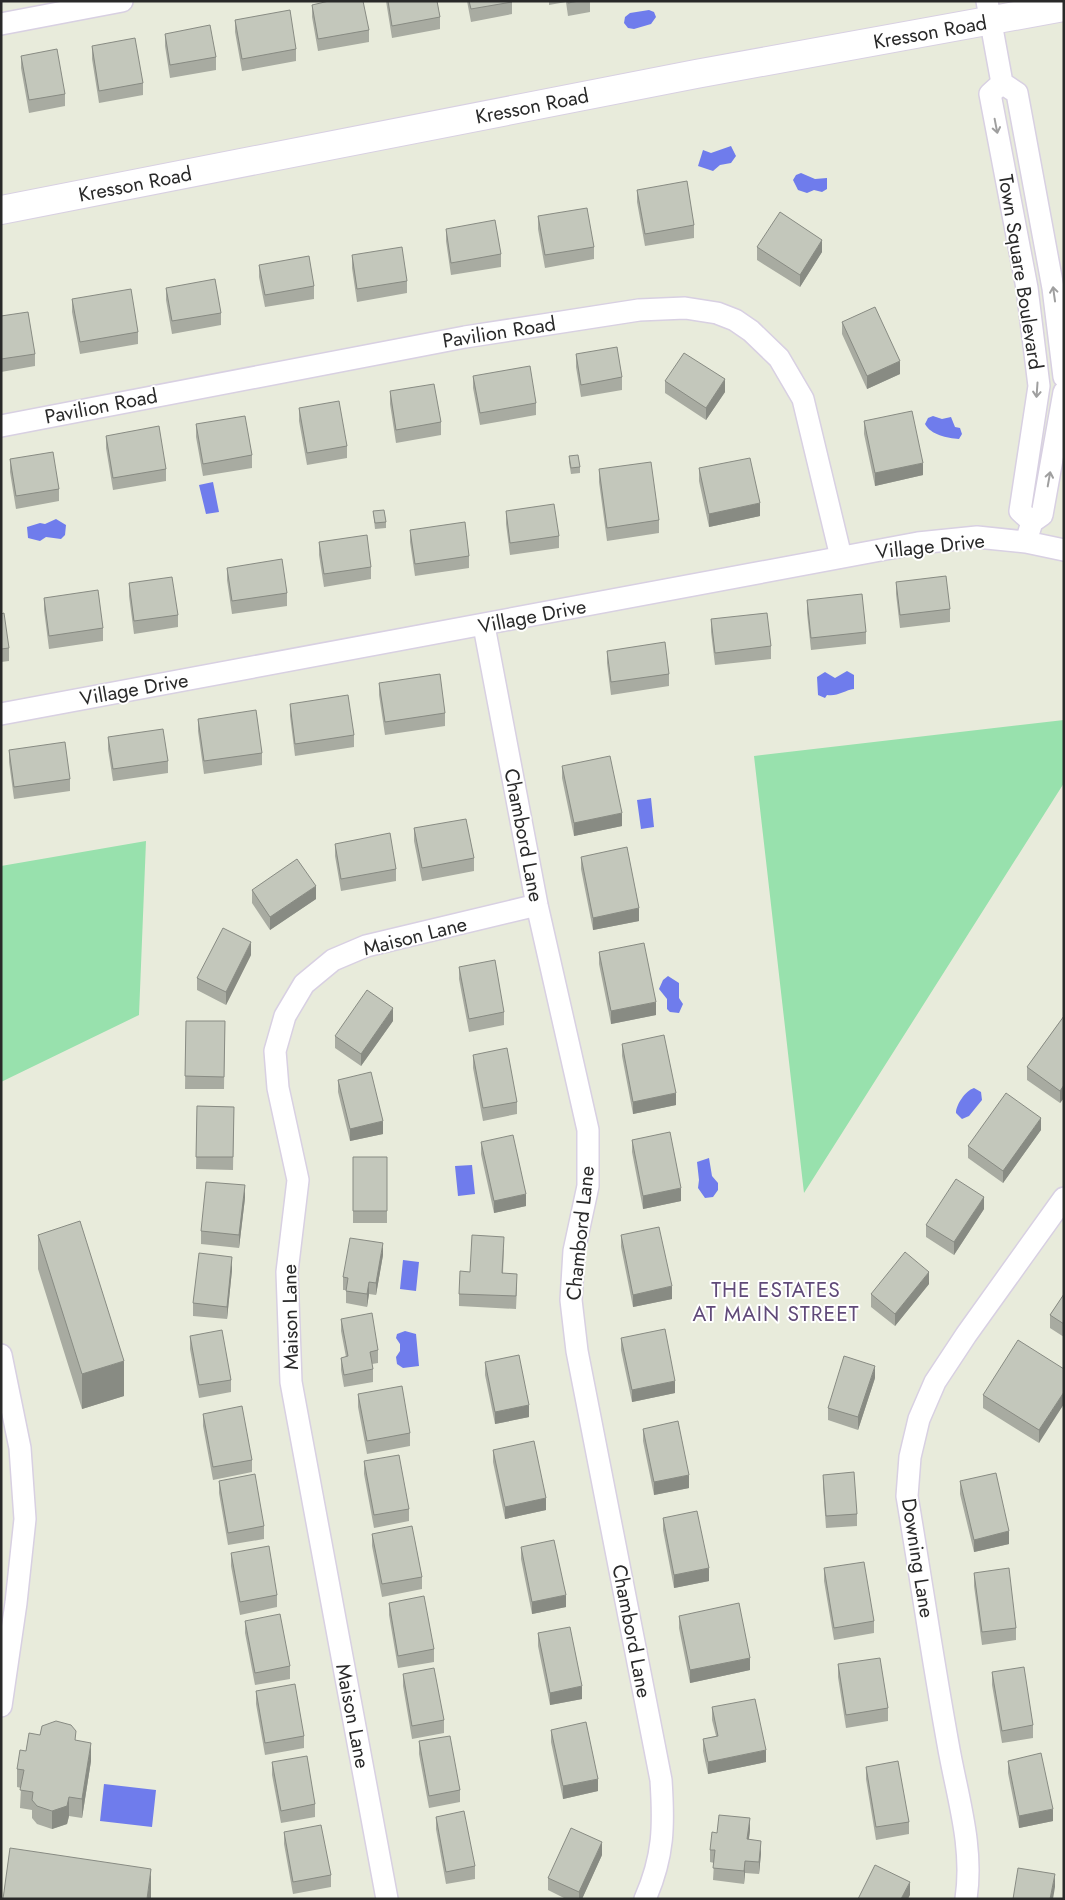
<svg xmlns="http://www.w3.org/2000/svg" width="1065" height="1900" font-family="Jost,sans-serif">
  <rect width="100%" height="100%" fill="#e8ebdb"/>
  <!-- green -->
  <path fill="#98e1ad" d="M1064,720V783L804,1193L754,756Z
    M146,841L139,1015L1,1082V866Z"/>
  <!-- water -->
  <path fill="#6f7cec" d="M649,10L654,12L656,17L651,24L634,29L628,28L624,23L625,17L630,13Z
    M731,146L736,156L731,163L720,165L713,171L698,166L703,150L711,153Z
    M801,173L815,179L827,178V189L822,192L814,190L807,193L798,190L793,180L796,175Z
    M933,416L942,419L951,417L955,427L960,428L962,434L959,439C947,438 931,435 925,424L928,418Z
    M213,482L219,512L206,514L199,485Z
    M56,519L66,525L65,535L61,539L46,537L40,541L28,538L27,527L40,523L45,524Z
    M847,671L854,675V689C845,690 837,697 827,695L825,698L818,695L817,677L825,672L835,678Z
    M651,798L654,827L641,829L637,800Z
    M668,976L679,983V998L683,1004L679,1013L670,1012L667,1009V999L659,989L663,980Z
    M974,1088L981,1092L982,1100L969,1116L962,1119L956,1113C956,1105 965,1091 974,1088Z
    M709,1158L712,1176L718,1183V1190L713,1197L705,1198L698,1188L699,1180L697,1162Z
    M472,1165L475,1194L458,1196L455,1166Z
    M403,1260L419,1262L416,1291L400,1289Z
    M405,1331L416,1334L419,1366L403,1368L397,1364L396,1357L400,1351V1344L396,1338L397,1334Z
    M104,1784L156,1790L152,1827L100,1821Z"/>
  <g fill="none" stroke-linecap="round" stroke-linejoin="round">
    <defs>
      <path id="street" d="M987,1L1002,83L1017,93L1053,288L1064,377
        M1,24L122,1
        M1002,83L990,94L1027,288L1039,386L1020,511L1032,522
        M1,426L465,337L639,310L685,308L717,313L735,320L751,331L779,358L803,399L841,557
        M1028,535L1032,522L1042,515L1064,392
        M484,626L537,905L588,1130V1186L574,1251L571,1300L577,1351L661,1780C664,1825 664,1856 645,1899
        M1,714L918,543L977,537L1026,542L1064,550
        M1,1355L20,1448L25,1519L16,1603L1,1706
        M387,1899L291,1382L287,1272L298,1180L278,1088L275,1051L285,1016L304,984L333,960L366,946L537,905
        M966,1899C974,1846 957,1796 948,1744C933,1662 921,1579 907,1496L910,1457L919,1419L935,1382L966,1335L1064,1198"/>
      <path id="secondary" d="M1,210L696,74L1064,7"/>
    </defs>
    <!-- street casing -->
    <use href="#street" stroke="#d8d0e2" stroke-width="24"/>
    <!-- secondary casing -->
    <use href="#secondary" stroke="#d8d0e2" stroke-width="30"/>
    <!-- street -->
    <use href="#street" stroke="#fff" stroke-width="21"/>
    <!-- secondary -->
    <use href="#secondary" stroke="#fff" stroke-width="28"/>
  </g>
  <!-- wall -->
  <path fill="#a8aba1" d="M386,1H437L440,17V29L392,38Z
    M467,1H512V14L471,22Z
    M549,1H590V12L568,16L566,2L549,5Z
    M312,5L369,30V42L318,51L312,17Z
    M235,20L296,49V61L242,71L235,32Z
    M165,34L216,57V70L170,78L165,46Z
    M92,46L143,83V95L99,103L92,59Z
    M21,56L65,94V106L29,113L21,68Z
    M637,190L694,225V238L645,246L637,202Z
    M538,216L594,247V259L545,268L538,229Z
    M446,229L501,254V267L451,275L446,241Z
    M757,247L822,252L800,287L757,260Z
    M352,255L407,281V293L357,302L352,268Z
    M259,265L314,286V299L265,307L259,277Z
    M166,288L221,313V325L172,334L166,300Z
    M72,299L138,332V344L80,354L72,312Z
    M1,316L35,354V366L1,372Z
    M842,322L900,374L867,389L842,334Z
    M576,354L622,377V390L581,397L576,367Z
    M473,376L536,403V415L480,425L473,388Z
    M665,381L725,392L706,420L665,393Z
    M390,391L441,422V435L396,443L390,404Z
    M299,408L347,446V458L307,465L299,421Z
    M864,421L923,475L875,486L864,434Z
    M196,424L252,455V468L203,476L196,437Z
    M106,436L166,469V481L113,490L106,448Z
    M569,456L580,467V473L571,474L569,462Z
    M10,459L59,489V501L16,509L10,472Z
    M699,468L760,516L709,527L699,481Z
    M599,469L659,520V533L607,541L599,482Z
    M373,511L386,522V528L375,529Z
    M506,511L559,536V548L510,555L506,524Z
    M410,530L469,556V568L415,576L410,542Z
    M319,542L371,567V579L324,587L319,555Z
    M227,568L287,593V606L232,614L227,580Z
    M896,582L950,609V622L900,628L896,594Z
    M129,583L178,615V627L134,634L129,596Z
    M44,598L103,628V641L49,649L44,610Z
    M807,600L866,632V644L811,650L807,613Z
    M1,614L9,648V661L1,662Z
    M711,619L771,646V659L715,665L711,632Z
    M607,651L669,674V686L611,695L607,663Z
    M379,683L445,713V726L385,735L379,695Z
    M290,704L354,735V747L295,756L290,716Z
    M198,719L262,753V765L204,774L198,731Z
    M108,737L168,761V773L113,781L108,749Z
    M9,750L70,779V791L14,799L9,762Z
    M562,766L622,826L574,836L562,778Z
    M414,828L474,858V871L422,881L414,841Z
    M335,844L396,869V881L341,891L335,856Z
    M581,857L639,921L593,930L581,869Z
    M252,890L316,899L270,930L252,903Z
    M599,952L656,1015L611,1024L599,964Z
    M251,955L226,1005L197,990V978Z
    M459,967L504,1012V1025L469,1032L459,979Z
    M1064,1016V1098L1060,1103L1027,1080V1067Z
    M186,1021H225L224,1089H185Z
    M393,1021L361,1066L335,1048V1036Z
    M622,1044L676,1105L633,1114L622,1056Z
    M473,1055L517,1102V1114L483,1121L473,1068Z
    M338,1080L383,1134L350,1141L338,1092Z
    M197,1106L234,1107L233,1170L196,1169Z
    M1041,1130L1003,1183L968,1158V1146Z
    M632,1140L681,1201L643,1209L632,1152Z
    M481,1142L526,1206L494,1213L481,1154Z
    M353,1157H387V1223H353Z
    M245,1198L239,1248L201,1244V1231Z
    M984,1209L954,1255L926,1237V1225Z
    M38,1235L124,1396L82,1409L38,1269Z
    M621,1235L672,1299L633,1307L621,1247Z
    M504,1249L503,1273L517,1287L516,1309L459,1306V1294L470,1272Z
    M383,1255L376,1295L369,1294L367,1307L346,1303V1290H343V1277Z
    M232,1270L227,1319L193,1316V1303Z
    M929,1284L895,1326L871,1307V1294Z
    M1064,1294V1337L1050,1328V1315Z
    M341,1319L378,1350V1363L372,1364L373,1369V1382L344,1387L341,1370V1358L346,1357L341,1331Z
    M190,1336L231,1380V1392L199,1398L190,1349Z
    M621,1338L675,1393L632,1402L621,1350Z
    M485,1362L529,1417L495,1424L485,1375Z
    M1064,1369L1039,1443L983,1408V1395Z
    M875,1378L858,1430L828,1420V1408Z
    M358,1394L410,1433V1446L367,1454L358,1407Z
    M203,1414L252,1460V1472L213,1480L203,1426Z
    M643,1429L689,1488L654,1495L643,1441Z
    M493,1450L546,1510L505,1519L493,1462Z
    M364,1461L409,1509V1521L374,1528L364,1474Z
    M823,1475L857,1514V1526L826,1528L823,1487Z
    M219,1481L264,1526V1539L228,1545L219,1493Z
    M960,1481L1009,1544L974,1552L960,1494Z
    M663,1518L709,1581L674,1588L663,1530Z
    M372,1534L422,1577V1589L382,1597L372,1546Z
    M521,1547L566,1607L532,1614L521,1559Z
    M231,1553L277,1595V1607L240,1615L231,1566Z
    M824,1568L874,1621V1633L834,1640L824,1581Z
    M974,1573L1016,1628V1640L982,1645L974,1586Z
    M389,1603L434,1649V1662L398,1668L389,1615Z
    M679,1616L750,1670L690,1683L679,1628Z
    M245,1621L290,1666V1679L255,1685L245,1633Z
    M538,1633L582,1699L550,1705L538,1646Z
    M838,1664L888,1708V1721L846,1728L838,1677Z
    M992,1672L1033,1725V1738L1002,1743L992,1685Z
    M403,1674L444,1720V1733L412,1739L403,1686Z
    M256,1691L304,1736V1748L265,1755L256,1704Z
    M712,1707L766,1762L708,1774L703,1751V1739L716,1736L712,1720Z
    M551,1730L598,1791L563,1799L551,1742Z
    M76,1741L91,1761L82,1818L69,1816L67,1824L52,1829L37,1824L32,1818V1810L20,1808L21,1788L17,1787V1769L26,1751Z
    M419,1741L460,1790V1802L429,1808L419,1754Z
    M1008,1761L1053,1821L1019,1828L1008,1773Z
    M272,1762L315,1804V1817L281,1823L272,1775Z
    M866,1767L909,1822V1834L876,1840L866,1779Z
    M436,1817L475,1866V1879L446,1884L436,1829Z
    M750,1830L749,1839L761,1853L759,1874L745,1873L744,1884L713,1880L714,1863L710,1862V1850L717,1833Z
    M284,1832L331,1875V1887L293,1894L284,1844Z
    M602,1855L582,1899H566L548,1890V1878Z"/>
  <!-- shaded-wall -->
  <path fill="#888b83" d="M822,240V252L800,287V275Z
    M900,361V374L867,389V376Z
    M725,379V392L706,420V408Z
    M923,463V475L875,486V473Z
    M760,503V516L709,527V514Z
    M622,813V826L574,836V823Z
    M316,886V899L270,930V917Z
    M639,908V921L593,930V918Z
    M251,942V955L226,1005V992Z
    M656,1002V1015L611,1024V1011Z
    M393,1008V1021L361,1066V1054Z
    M1064,1085V1098L1060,1103V1091Z
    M676,1093V1105L633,1114V1102Z
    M1041,1118V1130L1003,1183V1171Z
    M383,1121V1134L350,1141V1129Z
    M245,1185V1198L239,1248V1235Z
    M681,1188V1201L643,1209V1196Z
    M526,1194V1206L494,1213V1201Z
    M984,1197V1209L954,1255V1242Z
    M383,1243V1255L376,1295V1283Z
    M232,1257V1270L227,1319V1307Z
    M929,1272V1284L895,1326V1314Z
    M369,1282V1294L367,1307V1294Z
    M672,1286V1299L633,1307V1295Z
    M124,1361V1396L82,1409V1374Z
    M875,1366V1378L858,1430V1417Z
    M675,1381V1393L632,1402V1390Z
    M1064,1392V1404L1039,1443V1430Z
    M529,1405V1417L495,1424V1412Z
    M689,1475V1488L654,1495V1482Z
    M546,1498V1510L505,1519V1507Z
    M1009,1531V1544L974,1552V1540Z
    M709,1568V1581L674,1588V1575Z
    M566,1595V1607L532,1614V1602Z
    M750,1658V1670L690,1683V1670Z
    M582,1686V1699L550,1705V1693Z
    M91,1743V1761L82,1818V1799Z
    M766,1750V1762L708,1774V1762Z
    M598,1779V1791L563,1799V1786Z
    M69,1797V1816L67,1824L52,1829V1811Z
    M1053,1809V1821L1019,1828V1816Z
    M750,1818V1830L747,1852V1839Z
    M761,1841V1853L759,1874V1862Z
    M602,1842V1855L582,1899H579V1892Z
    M745,1861V1873L744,1884V1871Z
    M151,1869V1899H147Z
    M1055,1874V1887L1053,1899H1050Z
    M910,1882V1895L908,1899H901Z"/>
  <!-- building -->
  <path fill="#c3c7bb" stroke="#888b83" d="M329,1H363L369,30L318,39L312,5Z
    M388,1H437L440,17L392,26Z
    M469,1H512V2L471,9Z
    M568,1H579L568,3Z
    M290,10L296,49L242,59L235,20Z
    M210,25L216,57L170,65L165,34Z
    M135,38L143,83L99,91L92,46Z
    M57,49L65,94L29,100L21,56Z
    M687,181L694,225L645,234L637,190Z
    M587,208L594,247L545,255L538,216Z
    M780,212L822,240L800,275L757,247Z
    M495,220L501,254L451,263L446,229Z
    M402,247L407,281L357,289L352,255Z
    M309,256L314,286L265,295L259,265Z
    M215,279L221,313L172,321L166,288Z
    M131,289L138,332L80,342L72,299Z
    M875,307L900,361L867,376L842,322Z
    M28,312L35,354L1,359V316Z
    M617,347L622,377L581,385L576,354Z
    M684,353L725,379L706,408L665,381Z
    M530,366L536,403L480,413L473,376Z
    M434,384L441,422L396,430L390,391Z
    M339,401L347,446L307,453L299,408Z
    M912,411L923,463L875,473L864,421Z
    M245,416L252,455L203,464L196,424Z
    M159,426L166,469L113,478L106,436Z
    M53,452L59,489L16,496L10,459Z
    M578,455L580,467L571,468L569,456Z
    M750,458L760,503L709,514L699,468Z
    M651,462L659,520L607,528L599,469Z
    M554,504L559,536L510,543L506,511Z
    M384,510L386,522L375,523L373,511Z
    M465,522L469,556L415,564L410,530Z
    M367,535L371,567L324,574L319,542Z
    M282,559L287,593L232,601L227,568Z
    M946,576L950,609L900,615L896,582Z
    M172,577L178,615L134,621L129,583Z
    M98,590L103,628L49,636L44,598Z
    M862,594L866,632L811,638L807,600Z
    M4,613L9,648L1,649V614Z
    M767,613L771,646L715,653L711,619Z
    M665,642L669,674L611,682L607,651Z
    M440,674L445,713L385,722L379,683Z
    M348,695L354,735L295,744L290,704Z
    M256,710L262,753L204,761L198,719Z
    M163,729L168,761L113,769L108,737Z
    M65,742L70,779L14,787L9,750Z
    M610,756L622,813L574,823L562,766Z
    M466,819L474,858L422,868L414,828Z
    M390,833L396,869L341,879L335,844Z
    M627,847L639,908L593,918L581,857Z
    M297,859L316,886L270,917L252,890Z
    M223,928L251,942L226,992L197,978Z
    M644,943L656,1002L611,1011L599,952Z
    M495,960L504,1012L469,1019L459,967Z
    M367,990L393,1008L361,1054L335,1036Z
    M1064,1016V1085L1060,1091L1027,1067Z
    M186,1021H225L224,1077L185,1076Z
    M664,1035L676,1093L633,1102L622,1044Z
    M507,1048L517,1102L483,1108L473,1055Z
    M371,1072L383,1121L350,1129L338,1080Z
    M1006,1093L1041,1118L1003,1171L968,1146Z
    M197,1106L234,1107L233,1157H196Z
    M670,1132L681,1188L643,1196L632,1140Z
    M513,1135L526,1194L494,1201L481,1142Z
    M353,1157H387V1211H353Z
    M956,1179L984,1197L954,1242L926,1225Z
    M206,1182L245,1185L239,1235L201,1231Z
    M80,1221L124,1361L82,1374L38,1235Z
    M659,1227L672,1286L633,1295L621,1235Z
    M472,1235L504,1237L502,1273L517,1274L516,1296L459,1294L460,1271L470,1272Z
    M350,1238L383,1243L376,1283L369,1282L367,1294L346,1291L348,1278L343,1277Z
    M905,1252L929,1272L895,1314L871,1294Z
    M199,1253L232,1257L227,1307L193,1303Z
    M1064,1294V1324L1050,1315Z
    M372,1313L378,1350L370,1352L373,1369L344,1375L341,1358L348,1356L341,1319Z
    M665,1329L675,1381L632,1390L621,1338Z
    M222,1330L231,1380L199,1385L190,1336Z
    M1018,1340L1064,1369V1392L1039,1430L983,1395Z
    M519,1355L529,1405L495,1412L485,1362Z
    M844,1356L875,1366L858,1417L828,1408Z
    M402,1386L410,1433L367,1441L358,1394Z
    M242,1406L252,1460L213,1467L203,1414Z
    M678,1421L689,1475L654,1482L643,1429Z
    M534,1441L546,1498L505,1507L493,1450Z
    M399,1455L409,1509L374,1515L364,1461Z
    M854,1472L857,1514L826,1516L823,1475Z
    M996,1473L1009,1531L974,1540L960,1481Z
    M255,1474L264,1526L228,1533L219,1481Z
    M697,1511L709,1568L674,1575L663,1518Z
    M412,1526L422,1577L382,1584L372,1534Z
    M554,1540L566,1595L532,1602L521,1547Z
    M269,1546L277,1595L240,1602L231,1553Z
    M864,1562L874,1621L834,1628L824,1568Z
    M1009,1568L1016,1628L982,1632L974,1573Z
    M424,1596L434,1649L398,1656L389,1603Z
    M739,1603L750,1658L690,1670L679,1616Z
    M280,1614L290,1666L255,1673L245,1621Z
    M570,1627L582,1686L550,1693L538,1633Z
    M880,1658L888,1708L846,1715L838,1664Z
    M1024,1667L1033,1725L1002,1731L992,1672Z
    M434,1668L444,1720L412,1726L403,1674Z
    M295,1684L304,1736L265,1743L256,1691Z
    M755,1699L766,1750L708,1762L703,1739L718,1736L712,1707Z
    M56,1721L71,1725L76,1731L75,1740L91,1743L82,1799L69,1797L67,1806L52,1811L37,1806L32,1800L33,1792L20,1790L24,1770L17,1769L20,1750L26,1751L29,1733L40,1735L42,1726Z
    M586,1722L598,1779L563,1786L551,1730Z
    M450,1736L460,1790L429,1796L419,1741Z
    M1041,1753L1053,1809L1019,1816L1008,1761Z
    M307,1756L315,1804L281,1811L272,1762Z
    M898,1761L909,1822L876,1827L866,1767Z
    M464,1811L475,1866L446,1872L436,1817Z
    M719,1815L750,1818L747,1839L761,1841L759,1862L745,1861L744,1871L713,1868L715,1850H710L712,1832L717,1833Z
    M321,1825L331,1875L293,1882L284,1832Z
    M571,1828L602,1842L579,1892L548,1878Z
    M10,1848L151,1869L147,1899H3Z
    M875,1865L910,1882L901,1899H858Z
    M1018,1868L1055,1874L1050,1899H1013Z"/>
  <!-- one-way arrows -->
  <defs><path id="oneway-shaft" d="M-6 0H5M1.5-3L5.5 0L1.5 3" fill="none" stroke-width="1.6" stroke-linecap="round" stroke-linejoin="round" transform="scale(1.25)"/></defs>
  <g stroke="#9f9f9f">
    <use href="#oneway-shaft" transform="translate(996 126) rotate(79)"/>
    <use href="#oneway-shaft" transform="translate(1054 294) rotate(-98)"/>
    <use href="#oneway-shaft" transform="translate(1037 390) rotate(94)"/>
    <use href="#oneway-shaft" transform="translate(1049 479) rotate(-80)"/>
  </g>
  <g text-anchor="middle" stroke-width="4" stroke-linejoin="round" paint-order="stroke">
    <!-- street labels -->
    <g font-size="20" fill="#292929" stroke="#fff">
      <text transform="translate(930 32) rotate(-10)" y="7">Kresson Road</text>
      <text transform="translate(532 106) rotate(-11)" y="7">Kresson Road</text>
      <text transform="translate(135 184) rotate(-11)" y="7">Kresson Road</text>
      <text transform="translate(1021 272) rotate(81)" y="7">Town Square Boulevard</text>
      <text transform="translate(499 332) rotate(-9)" y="7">Pavilion Road</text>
      <text transform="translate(101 406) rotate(-11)" y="7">Pavilion Road</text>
      <text transform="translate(930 546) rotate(-6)" y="7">Village Drive</text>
      <text transform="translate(532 616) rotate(-11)" y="7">Village Drive</text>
      <text transform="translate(134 689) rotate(-10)" y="7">Village Drive</text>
      <text transform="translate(524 835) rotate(79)" y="7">Chambord Lane</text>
      <text transform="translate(415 936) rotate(-14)" y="7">Maison Lane</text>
      <text transform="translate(580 1233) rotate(-84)" y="7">Chambord Lane</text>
      <text transform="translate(290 1317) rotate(-91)" y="7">Maison Lane</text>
      <text transform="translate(918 1558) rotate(81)" y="7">Downing Lane</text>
      <text transform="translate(632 1631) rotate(79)" y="7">Chambord Lane</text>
      <text transform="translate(353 1716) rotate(79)" y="7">Maison Lane</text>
    </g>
    <!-- neighbourhood labels -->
    <g font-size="21" letter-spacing="1" fill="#604a79" stroke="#fff">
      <text x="776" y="1297">THE ESTATES<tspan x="776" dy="24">AT MAIN STREET</tspan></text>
    </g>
  </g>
  <!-- border -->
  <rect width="1065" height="1900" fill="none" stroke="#292929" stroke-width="5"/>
</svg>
